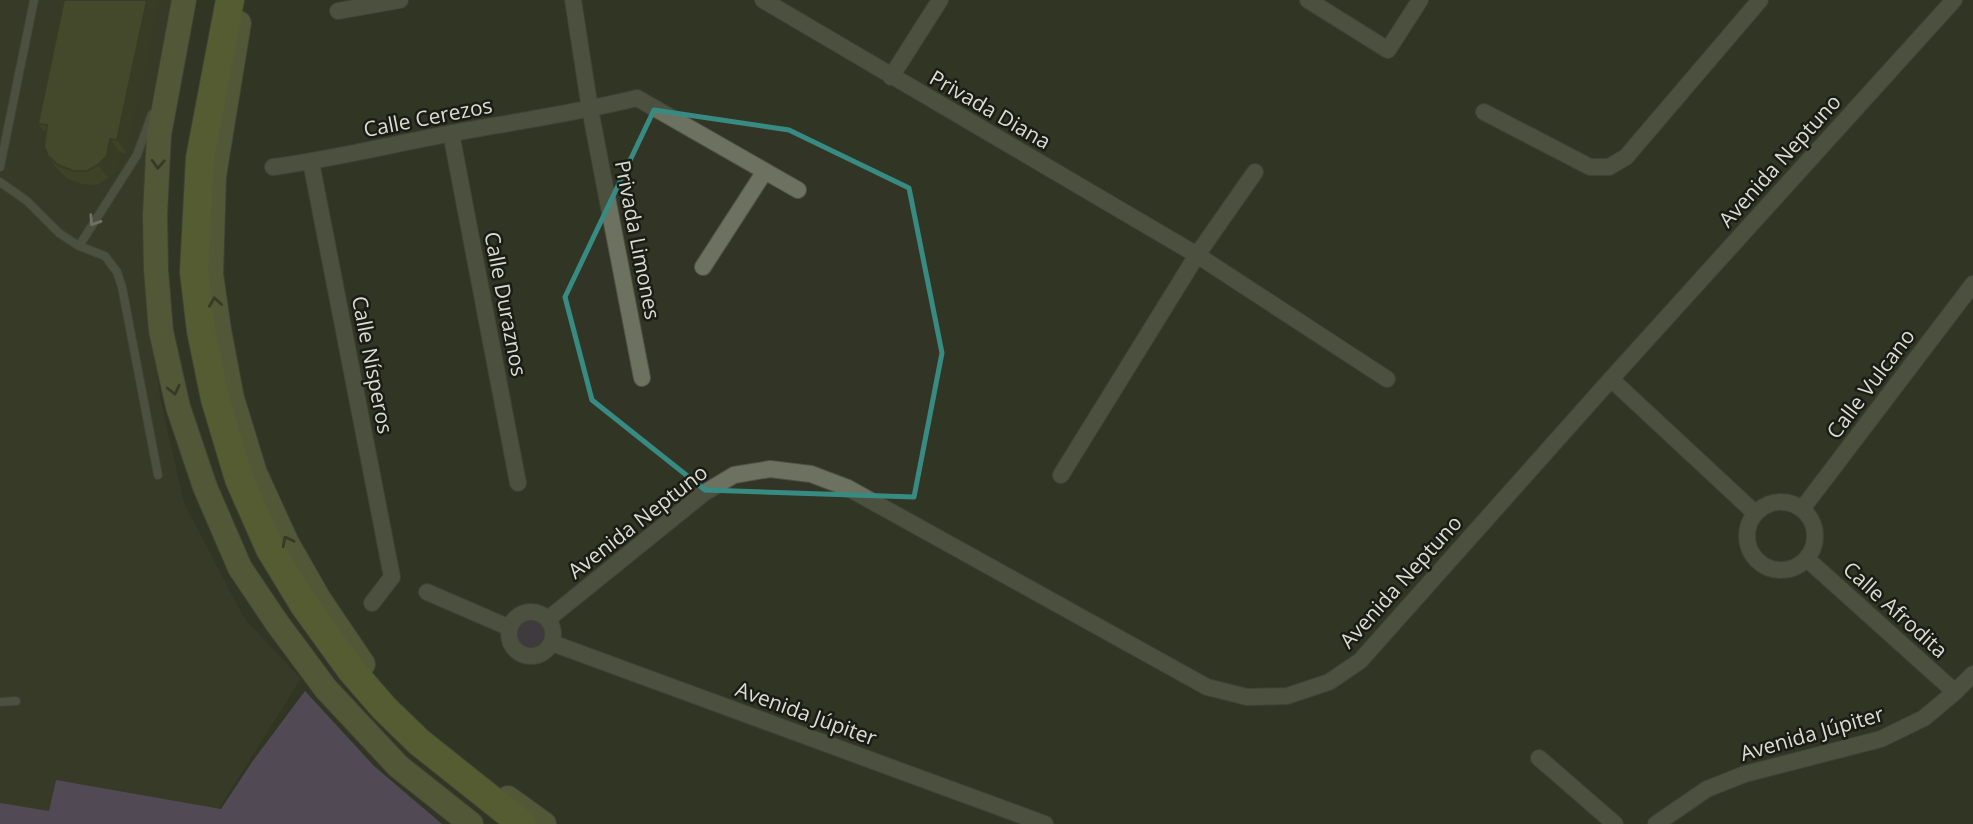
<svg xmlns="http://www.w3.org/2000/svg" width="1973" height="824" font-family="'Open Sans',sans-serif">
  <rect width="100%" height="100%" fill="#323525"/>
  <!-- built -->
  <path fill="#3c402a" d="M0,0H171L153,116L147,294L160,397L184,503L244,618L301,679L209,824H0Z"/>
  <!-- green -->
  <path fill="#50415e" d="M514 634a17 17 0 1 1 34 0a17 17 0 1 1-34 0Z"/>
  <!-- forest -->
  <path fill="#78638d" d="M305,691L374,766L442,824H0V803L49,811L56,780L221,809L252,762Z"/>
  <g fill="none" stroke-linecap="round" stroke-linejoin="round">
    <defs>
      <path id="lane" d="M0,167L34,0
        M0,182L27,201L59,233L79,246L105,256L117,272L122,287L158,475
        M79,246L137,155L152,114
        M0,702L16,701"/>
      <path id="street" d="M573,0L590,109L642,378
        M763,0L1197,255L1387,379
        M1308,0L1388,50L1420,0
        M338,11L400,0
        M891,77L940,0
        M1484,112L1590,167H1609L1626,157L1760,0
        M451,133L518,483
        M311,162L392,577L372,603
        M273,167C334,159 393,144 453,133C514,122 576,113 637,98L798,190
        M703,267L765,171
        M1611,379L1755,513
        M1061,475L1197,255L1255,172
        M1747 536a34 34 0 1 1 68 0a34 34 0 1 1-68 0Z
        M1802,509L1973,284
        M1807,559L1955,692
        M427,592L510,628
        M509 634a22 22 0 1 1 44 0a22 22 0 1 1-44 0Z
        M548,619L704,493L734,475L770,469L811,474L848,488L1207,687L1247,697L1287,696L1329,682L1360,661L1611,379L1954,0
        M552,643L1045,824
        M1539,758L1615,824
        M1656,824L1707,789L1745,774L1881,739L1924,718L1955,692L1973,674"/>
      <path id="primary" d="M184,0L159,135L155,215L156,270L161,331L178,407L205,487L240,568L277,623L326,689L398,766L471,824
        M239,23L214,176L211,274L219,330L232,398L255,473L287,543L319,599L363,664
        M508,798L544,824"/>
      <path id="highway" d="M230,0L200,158L194,272L201,331L215,399L239,479L270,549L304,605L351,670L384,708L419,742L522,824"/>
    </defs>
    <!-- lane casing -->
    <use href="#lane" stroke="#505345" stroke-width="10"/>
    <!-- street casing -->
    <use href="#street" stroke="#505345" stroke-width="18"/>
    <!-- primary casing -->
    <use href="#primary" stroke="#505345" stroke-width="26"/>
    <!-- highway casing -->
    <use href="#highway" stroke="#505345" stroke-width="30"/>
    <!-- lane -->
    <use href="#lane" stroke="#6d715f" stroke-width="8"/>
    <!-- street -->
    <use href="#street" stroke="#6d715f" stroke-width="16"/>
    <!-- primary -->
    <use href="#primary" stroke="#7a824e" stroke-width="24"/>
    <!-- highway -->
    <use href="#highway" stroke="#838d42" stroke-width="28"/>
  </g>
  <!-- wall -->
  <path fill="#4e542c" d="M64,0L127,154L120,152L116,170L108,178L97,185L83,184L68,179L58,170L48,156L46,134L38,124Z"/>
  <!-- shaded-wall -->
  <path fill="#404524" d="M147,0H160L127,154L117,140Z
    M110,139L120,152L116,170L108,178L98,165Z"/>
  <!-- building -->
  <path fill="#5b6233" stroke="#404524" stroke-width="2" d="M64,0H147L117,140L110,139L107,156L98,165L87,171H73L58,165L48,156L44,147L47,125L38,124Z"/>
  <!-- one-way arrows -->
  <defs><path id="oneway-chevron" d="M-2-3.5L2.5 0L-2 3.5" fill="none" stroke-width="1.6" stroke-linecap="round" stroke-linejoin="round" transform="scale(1.75)"/></defs>
  <g stroke="#3c4029">
    <use href="#oneway-chevron" transform="translate(158 164) rotate(93)"/>
    <use href="#oneway-chevron" transform="translate(215 302) rotate(-98)"/>
    <use href="#oneway-chevron" transform="translate(174 390) rotate(77)"/>
    <use href="#oneway-chevron" transform="translate(287 541) rotate(-117)"/>
  </g>
  <use stroke="#babdb0" href="#oneway-chevron" transform="translate(94 221) rotate(123)"/>
  <!-- marked area -->
  <path d="M0 0H1973V824H0ZM654,110L789,130L909,188L942,353L914,497L705,490L592,400L565,297Z" fill="#323525" fill-opacity=".55" fill-rule="evenodd"/>
  <path fill="none" stroke="#388b82" stroke-width="5" stroke-linejoin="round" d="M654,110L789,130L909,188L942,353L914,497L705,490L592,400L565,297Z"/>
  <g text-anchor="middle" stroke-width="5" stroke-linejoin="round" paint-order="stroke">
    <!-- street labels -->
    <g font-size="21" fill="#dbddd3" stroke="#1a1c15">
      <text transform="translate(990 110) rotate(30)" y="7">Privada Diana</text>
      <text transform="translate(428 118) rotate(-11)" y="7">Calle Cerezos</text>
      <text transform="translate(1780 161) rotate(-48)" y="7">Avenida Neptuno</text>
      <text transform="translate(637 240) rotate(79)" y="7">Privada Limones</text>
      <text transform="translate(505 304) rotate(79)" y="7">Calle Duraznos</text>
      <text transform="translate(372 365) rotate(79)" y="7">Calle Nísperos</text>
      <text transform="translate(1871 384) rotate(-53)" y="7">Calle Vulcano</text>
      <text transform="translate(638 522) rotate(-38)" y="7">Avenida Neptuno</text>
      <text transform="translate(1401 582) rotate(-48)" y="7">Avenida Neptuno</text>
      <text transform="translate(1895 610) rotate(42)" y="7">Calle Afrodita</text>
      <text transform="translate(806 714) rotate(20)" y="7">Avenida Júpiter</text>
      <text transform="translate(1812 734) rotate(-16)" y="7">Avenida Júpiter</text>
    </g>
  </g>
</svg>
